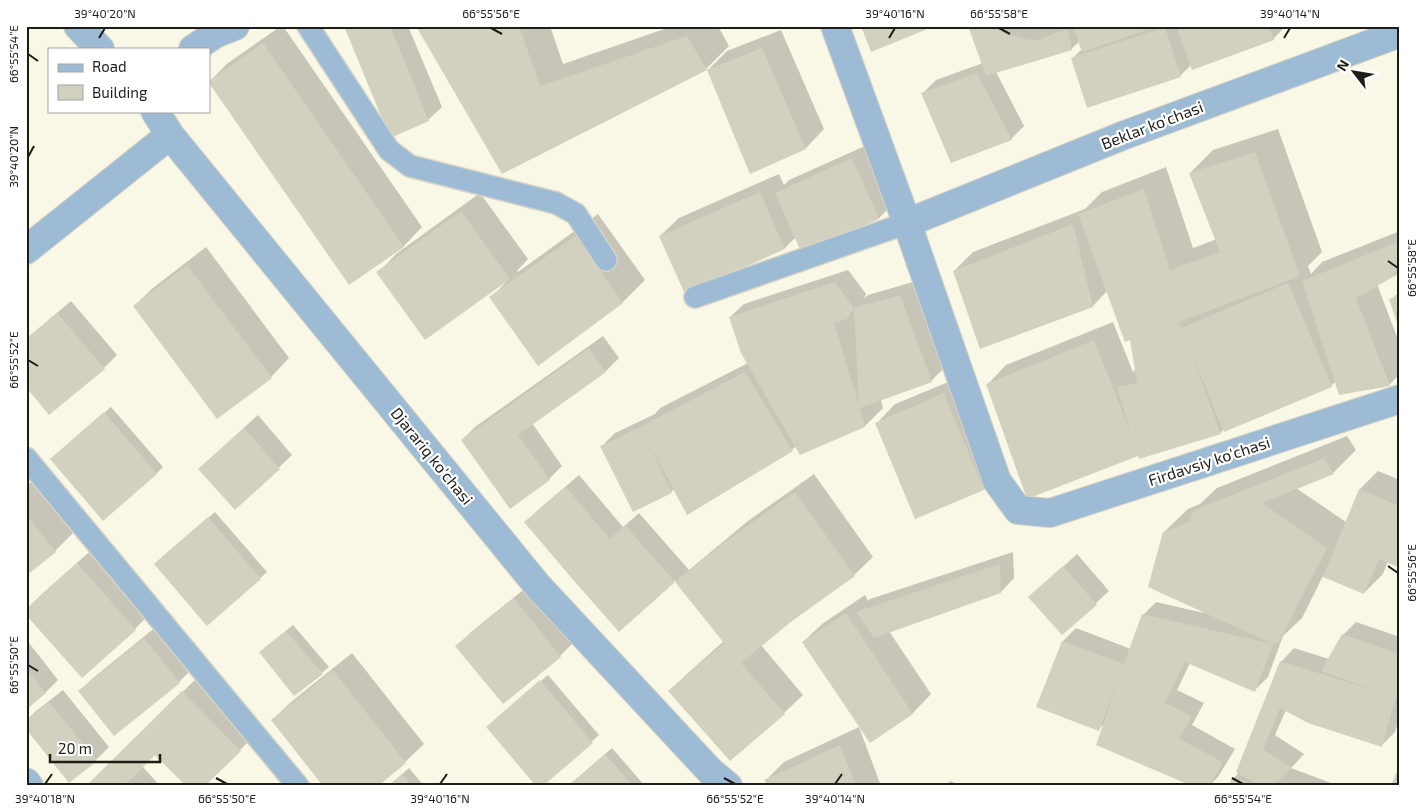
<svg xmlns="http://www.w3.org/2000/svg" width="1426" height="812" font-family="'Exo 2',sans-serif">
  <rect width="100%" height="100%" fill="#f9f7e5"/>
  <!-- shadow -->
  <path fill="#0003" d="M281,26H283L422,227L404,246L349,284L209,82L228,63Z
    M346,26H408L442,107L428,120Z
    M417,26H550L563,64L673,26H718L729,46L706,69L503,172Z
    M970,26H1286L1273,39L1191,65L1181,75L1087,106L1072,59L1082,49L1080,41L1071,49L996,72L1024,126L1011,139L923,93L936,80L983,63Z
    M781,30L824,129L806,148L751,172L708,70L727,51Z
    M1278,129L1322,252L1308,266L1311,274L1322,262L1400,231V271L1377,284L1400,345V374L1389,385L1336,381L1331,386L1224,429L1221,432L1140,457L1139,454L988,384L1006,365L1113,322L1133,372L1136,369L1131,338L1107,291L1093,306L954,271L973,252L1085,209L1102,192L1166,167L1193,248L1217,239L1190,173L1213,150Z
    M865,146L892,205L879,218L796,237L785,248L685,292L660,236L679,218L779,174L784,185L789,180Z
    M480,193L528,259L517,271L518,272L598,214L645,280L623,302L491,298L506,282L505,281L378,273L396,254Z
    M206,247L289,358L271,377L134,306L153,288Z
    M848,270L866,294L864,299L868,295L913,282L944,368L931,381L881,400L883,408L865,426L796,446L792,450L674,489L671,492L602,446L615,433L655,414L660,408L748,363L730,317L744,304Z
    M1400,291V325L1391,300Z
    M71,301L117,355L104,368L26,385V339Z
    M603,336L619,358L606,371L532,423L562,466L549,479L510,507L462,440L475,427Z
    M963,376L1002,470L984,488L916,517L877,423L895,404Z
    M111,407L163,467L156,474L58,453Z
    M258,415L292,455L235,509L199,469Z
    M1347,436L1356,450L1333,473L1296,488L1346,522L1360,489L1378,471L1400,480V566L1388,561L1383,574L1364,593L1323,576L1302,618L1283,636L1268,677L1255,690L1190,663L1177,690L1204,703L1192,725L1235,749L1218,777L1209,786H1195L1105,723L1098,730L1038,707L1063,641L1076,628L1131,649L1143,615L1156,602L1204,613L1164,532L1188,509L1200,504L1217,488Z
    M814,474L873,557L854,575L792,620L761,645L803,695L784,713L669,691L688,673L724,641L675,580L619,630L526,522L539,509L579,475L623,527L639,513L689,570L748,521Z
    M32,481L73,533L55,551L26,574V486Z
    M215,512L267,572L207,624L162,557Z
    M96,546L153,610L135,629L82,676L26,610L43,593Z
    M1013,552L1014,578L1001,592L889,631L931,694L913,713L871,742L803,642L822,624L865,595L868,601L870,599Z
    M1077,554L1109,591L1063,634L1030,597Z
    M528,586L573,643L560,656L504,703L457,646L470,633Z
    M1356,622L1400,637V715L1395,732L1382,745L1286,710L1275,735L1304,754L1291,768L1339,786H1231L1234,778L1239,772L1281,662L1294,648L1329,659L1343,635Z
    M293,625L329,667L295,694L267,646Z
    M157,626L192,669L179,682L80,691L93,678Z
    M26,639L58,680L45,693L26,708Z
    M352,653L424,744L405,762L376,786L272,720L291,702Z
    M202,673L259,731L240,750L203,786L155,753L142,766L160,786H87Z
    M548,675L599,735L541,786L494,721Z
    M63,690L109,747L96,760L26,721L36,711Z
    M859,727L881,786H770L766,780L784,762Z
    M612,748L645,786H568Z
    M409,768L424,786H389Z
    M950,781L963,786H945Z"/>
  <!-- building -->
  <path fill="#d2d0bf" d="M344,26H390L429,121L390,138Z
    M416,26H519L540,86L687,36L707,70L502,174Z
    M861,26H924L925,30L871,52Z
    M968,26H1005L1003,33L1034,41L1068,29L1072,50L986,76Z
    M1073,26H1156V27L1082,52Z
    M1176,26H1269L1274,40L1192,70Z
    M1165,27L1181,77L1087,108L1071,58Z
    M263,43L404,247L349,285L209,83V81Z
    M762,48L806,149L750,174L707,70Z
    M977,73L1012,140L951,163L921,93Z
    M1255,152L1300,276L1158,330L1178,323L1181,328L1288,283L1332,387L1224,432L1191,353L1221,434L1139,459L1138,456L1027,499L986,384L1094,340L1130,431L1117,387L1137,383L1130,340L1125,342L1078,214L1144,189L1170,270L1220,252L1189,173Z
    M852,158L879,219L802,254L775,193Z
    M760,192L785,249L685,294L659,236Z
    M461,211L510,279L425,340L376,272Z
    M1073,224L1093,307L980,349L953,271Z
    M575,236L623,303L538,366L489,297Z
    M1400,241V273L1356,298L1390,386L1339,395L1302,281Z
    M187,265L272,378L217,419L133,306Z
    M835,282L854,308L847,319L834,323L859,405L854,308L900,295L932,382L860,408L865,427L800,455L741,353L729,317Z
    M1400,295V328H1399L1389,299Z
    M57,313L105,369L49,415L26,387V339Z
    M589,348L606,372L518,435L550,480L510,509L461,440Z
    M745,372L793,451L687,515L646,438L672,493L633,512L600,446L640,427Z
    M944,393L984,490L915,519L875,423Z
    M104,412L157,474L103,521L50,459Z
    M244,428L280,469L235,510L198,469Z
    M1324,458L1334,474L1262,503L1327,548L1279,642L1273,644L1148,587L1163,532L1190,522L1192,511Z
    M566,487L610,539L625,525L675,582L727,540L795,492L855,576L792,621L741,663L785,714L730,761L668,691L724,643L675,582L619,632L569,575L524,522Z
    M1359,489L1400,506V568L1379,559L1364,594L1323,577Z
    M26,515L56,552L26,576Z
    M208,517L261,579L207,626L154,564Z
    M77,563L136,630L82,678L26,615V609Z
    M1000,564L1001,593L874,638L856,612Z
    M1063,566L1097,605L1062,635L1028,597Z
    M514,598L561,657L503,704L455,646Z
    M846,613L913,714L870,743L802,642Z
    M1142,614L1273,644L1255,692L1185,662L1165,703L1192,716L1179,739L1223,762L1209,786H1192L1096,745L1121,673L1099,731L1036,707L1062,641L1124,664Z
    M286,631L323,674L294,696L259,652Z
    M1342,634L1396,653L1400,642V699L1396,697L1382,747L1308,723L1280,708L1263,749L1292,768L1272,786H1260L1236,772L1280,661L1373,690L1321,671Z
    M144,638L180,683L114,736L78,691Z
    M26,668L46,693L26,710Z
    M333,670L406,763L378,786H323L271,720Z
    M540,680L593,743L543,786H536L486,727Z
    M182,691L241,751L205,786H186L155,755L124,786H86Z
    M49,702L97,761L69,783L26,729V720Z
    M840,745L856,786H769L764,780Z
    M605,754L633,786H568Z
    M1400,764V786H1391Z
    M402,774L412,786H388Z
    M1232,777L1256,786H1229Z"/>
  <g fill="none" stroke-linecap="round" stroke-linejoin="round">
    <defs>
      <path id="service" d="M308,26L389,150L410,166L556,203L576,214L606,260
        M695,297L907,223
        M26,458L298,786"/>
      <path id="minor" d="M78,26L100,49
        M835,26L907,223L997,481L1018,510L1050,513L1400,399
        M193,49L215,34L235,26
        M155,111L170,135L537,585L710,771L728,786
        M907,223L1122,136L1400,33
        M26,250L170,135
        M26,782L29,786"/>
    </defs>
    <!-- service casing -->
    <use href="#service" stroke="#d6d4c4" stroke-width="24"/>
    <!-- minor casing -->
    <use href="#minor" stroke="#d6d4c4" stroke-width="30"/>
    <!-- service -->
    <use href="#service" stroke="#9dbbd4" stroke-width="21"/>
    <!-- minor -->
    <use href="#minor" stroke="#9dbbd4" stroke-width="28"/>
  </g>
  <!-- ticks -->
  <path fill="none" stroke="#1d1c16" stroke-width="2" d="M491,28L502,34M999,28L1010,34M99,38L105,28M889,38L895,28M1284,38L1290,28M28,54L38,61M28,157L34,146M1388,261L1398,268M28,360L38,366M1388,566L1398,573M28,665L38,671M216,778L227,784M724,778L735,784M1232,778L1243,784M45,784L52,774M440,784L447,774M835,784L842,774"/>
  <g text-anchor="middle" stroke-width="4.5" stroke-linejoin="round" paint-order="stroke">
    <!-- street labels -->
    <g font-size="16" fill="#1d1c16" stroke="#fff">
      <text transform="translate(1152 125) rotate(-21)" y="6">Beklar ko'chasi</text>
      <text transform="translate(432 456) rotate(51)" y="6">Djarariq ko'chasi</text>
      <text transform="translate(1209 461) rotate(-18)" y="6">Firdavsiy ko'chasi</text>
    </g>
  </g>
  <!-- border -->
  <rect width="1426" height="812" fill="none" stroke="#ffffff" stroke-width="55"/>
  <!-- legend -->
  <rect x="48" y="48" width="162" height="65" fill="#ffffff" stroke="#a5a4a2"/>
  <rect x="58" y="64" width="25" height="8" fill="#9dbbd4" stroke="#a5a4a2"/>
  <text x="92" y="72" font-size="15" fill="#1d1c16">Road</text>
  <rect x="58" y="85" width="25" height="15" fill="#d2d0bf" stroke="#a5a4a2"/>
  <text x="92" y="98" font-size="15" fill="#1d1c16">Building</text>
  <!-- north arrow -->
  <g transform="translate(1354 72) rotate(301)" stroke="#ffffff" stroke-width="4" paint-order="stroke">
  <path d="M0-4L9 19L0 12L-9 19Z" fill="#1d1c16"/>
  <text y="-8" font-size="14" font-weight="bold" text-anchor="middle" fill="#1d1c16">N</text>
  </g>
  <!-- scale -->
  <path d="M50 754v8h110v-8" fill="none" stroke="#1d1c16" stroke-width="2.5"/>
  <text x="58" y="754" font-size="15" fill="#1d1c16" stroke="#ffffff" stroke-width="4" paint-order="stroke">20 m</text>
  <rect x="28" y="28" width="1370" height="756" fill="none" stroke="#1d1c16" stroke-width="2"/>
  <g font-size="12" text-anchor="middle" fill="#1d1c16">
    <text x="105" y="18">39°40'20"N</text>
    <text x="491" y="18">66°55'56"E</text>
    <text x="895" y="18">39°40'16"N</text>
    <text x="999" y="18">66°55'58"E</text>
    <text x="1290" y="18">39°40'14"N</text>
    <text transform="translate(14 54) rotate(-90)" y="4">66°55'54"E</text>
    <text transform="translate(14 157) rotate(-90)" y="4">39°40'20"N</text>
    <text transform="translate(1412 268) rotate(-90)" y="4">66°55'58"E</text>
    <text transform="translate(14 360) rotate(-90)" y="4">66°55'52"E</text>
    <text transform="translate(1412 573) rotate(-90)" y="4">66°55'56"E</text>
    <text transform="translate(14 665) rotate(-90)" y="4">66°55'50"E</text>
    <text x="45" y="803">39°40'18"N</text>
    <text x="227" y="803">66°55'50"E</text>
    <text x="440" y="803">39°40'16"N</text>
    <text x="735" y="803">66°55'52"E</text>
    <text x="835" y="803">39°40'14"N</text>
    <text x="1243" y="803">66°55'54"E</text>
  </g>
</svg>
